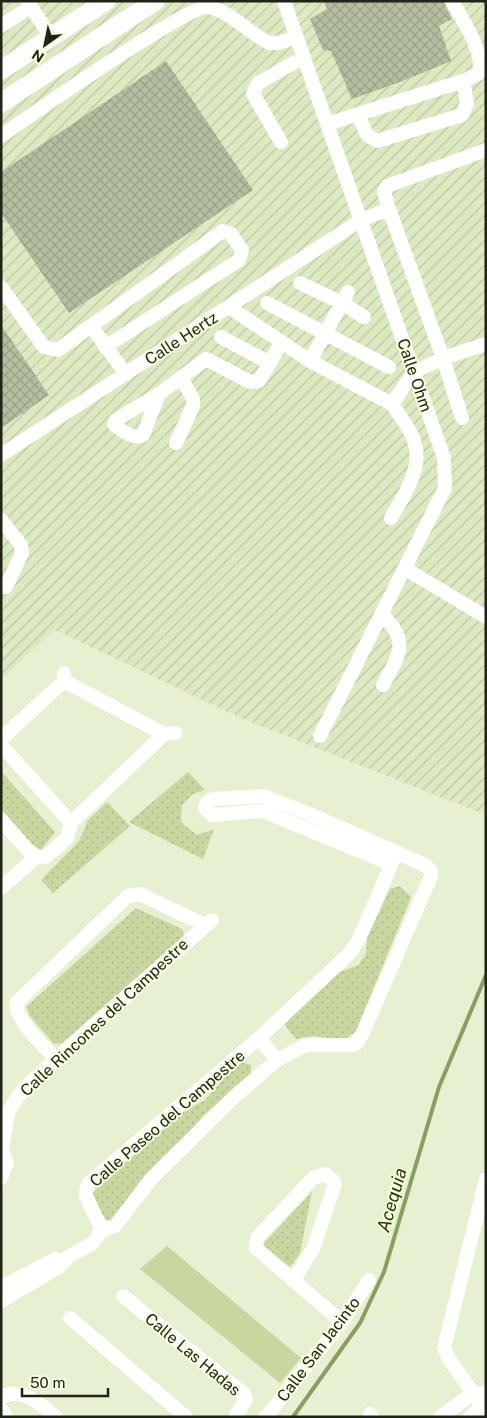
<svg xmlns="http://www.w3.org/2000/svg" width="487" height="1418" font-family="'Public Sans',sans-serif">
  <defs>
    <pattern id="industrial-furrows" width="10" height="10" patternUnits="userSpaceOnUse" patternTransform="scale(1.25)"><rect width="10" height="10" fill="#dde9c1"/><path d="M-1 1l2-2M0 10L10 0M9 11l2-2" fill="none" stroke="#bdc8a5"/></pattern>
    <pattern id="park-dots" width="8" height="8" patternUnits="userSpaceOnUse" patternTransform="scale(1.25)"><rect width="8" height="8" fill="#c7d79f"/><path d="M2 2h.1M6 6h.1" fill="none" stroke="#abb888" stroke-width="1.8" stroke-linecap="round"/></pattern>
    <pattern id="building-cross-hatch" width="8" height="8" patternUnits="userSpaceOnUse" patternTransform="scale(1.25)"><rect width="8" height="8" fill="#b4bd9f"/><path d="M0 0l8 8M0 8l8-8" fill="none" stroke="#9aa288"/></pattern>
  </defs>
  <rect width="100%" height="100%" fill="#e7f1d1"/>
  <!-- industrial -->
  <path fill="url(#industrial-furrows)" d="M1,1H486V815L243,719L55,630L1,680Z"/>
  <!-- grass -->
  <path fill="#c7d79f" d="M167,1246L301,1358L280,1383L140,1269Z"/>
  <!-- park -->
  <path fill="url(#park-dots)" d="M1,771L55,832L41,850L32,844L1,809Z
    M188,772L205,790L193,794L182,805L181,822L197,835L214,829L203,859L129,822Z
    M107,802L130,826L53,893L41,880L79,841L88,820Z
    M400,886L411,897L356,1031L344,1040L313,1036L296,1039L284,1024L337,973L358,965L366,954L367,938L390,889Z
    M136,908L182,929L184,936L62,1043L54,1044L29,1015L27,1006Z
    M242,1062L251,1065V1075C234,1085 222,1102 205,1114L111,1223L104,1218L90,1195L178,1115L205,1100L229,1073Z
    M312,1192L300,1253L290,1267L262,1245Z"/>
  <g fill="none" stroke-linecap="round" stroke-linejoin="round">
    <!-- stream -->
    <path stroke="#8c9c62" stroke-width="4" d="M293,1417L360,1323L384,1272L439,1087L486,975"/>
  </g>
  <!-- building -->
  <path fill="url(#building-cross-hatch)" d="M324,1H443L452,19L439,26L451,61L400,82L352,99L331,51L323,50L310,19L327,9Z
    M166,61L253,190L69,313L1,213V172Z
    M1,325L49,395L1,428Z"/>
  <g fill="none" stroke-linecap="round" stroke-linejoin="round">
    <!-- minor -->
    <path stroke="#fff" stroke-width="14" d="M27,1L51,37
      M284,1L444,458L445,488L320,736
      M1,26L30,7
      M358,114L367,135L377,141L462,115L467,103L463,81
      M327,124L463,81L478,74C487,56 461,17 452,1
      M1,136C28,117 188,5 207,7C228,9 250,34 269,43H278L297,37
      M281,142L253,94L258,83L304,57
      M389,209L384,192L387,186L486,150
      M300,283L342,303L364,317
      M1,287L44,347L58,350L91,326L126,374
      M267,303L389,367
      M229,307L310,361L392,404
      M91,326L223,231L231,234L242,250L239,260L105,347
      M221,337L270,363
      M310,361L348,292
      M159,394L143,435C135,440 121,431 114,424L116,420L159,394L206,359L250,382L259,381L282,342
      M176,443L193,406V399L181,377
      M1,455L361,220L389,209L443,358L486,344
      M391,518C402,498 420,473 416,449C414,433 401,418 392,404L414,372L443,358L462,418
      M1,520L21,545L22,553L6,587
      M404,568L486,617
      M381,614C411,641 399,655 383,685
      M64,673V681L164,734L175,733
      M1,739L64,681
      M1,745L71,823
      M1,820L35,858
      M1,888L35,858L47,856L67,838L71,823L164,734
      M259,1038L277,1060
      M56,1059C45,1047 12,1017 17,1002L128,896L140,894L205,925
      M1,1153L9,1110L25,1087L212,920
      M1,1178L7,1163L2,1151
      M486,1179L444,1348L449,1359L486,1412
      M102,1230L115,1226L151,1179L234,1097L277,1060L306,1045H352L357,1043L362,1035L431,876V871L425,865L307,813L263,796L213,799L207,802L205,808L212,815L263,811L391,864
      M293,1281L313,1249L335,1184L333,1180L325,1174L313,1178L257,1238L256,1248L342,1322
      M1,1287L56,1259
      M123,1296L244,1394L246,1399L235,1417
      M1,1301L59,1267L68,1257L93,1243L102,1230L86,1196V1190L89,1183L259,1038L349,954L358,941L395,856
      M70,1318L186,1417
      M1,1398C20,1384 42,1406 56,1417
      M1,1409L6,1417
      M370,1414L372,1417
      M266,1417L342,1322L369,1280
      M440,1417L472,1394L486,1393
      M470,1417L486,1403"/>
    <!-- major -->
    <path stroke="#fff" stroke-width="19" d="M1,70L106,1
      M1,103L155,1"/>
  </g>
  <g text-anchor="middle" stroke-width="4" stroke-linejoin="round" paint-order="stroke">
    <!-- street labels -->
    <g font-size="16" fill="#202317" stroke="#f5fede">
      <text transform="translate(181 338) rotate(-33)" y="6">Calle Hertz</text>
      <text transform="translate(415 375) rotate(71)" y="6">Calle Ohm</text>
      <text transform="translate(104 1017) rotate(-43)" y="6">Calle Rincones del Campestre</text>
      <text transform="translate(167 1118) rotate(-41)" y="6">Calle Paseo del Campestre</text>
      <text transform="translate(318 1349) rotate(-53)" y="6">Calle San Jacinto</text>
      <text transform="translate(193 1354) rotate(40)" y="6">Calle Las Hadas</text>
    </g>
    <!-- water labels -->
    <g font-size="18" font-style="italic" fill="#273102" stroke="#f5fede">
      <text transform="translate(392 1200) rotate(-74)" y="6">Acequia</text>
    </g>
  </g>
  <!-- border -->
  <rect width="487" height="1418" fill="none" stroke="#202317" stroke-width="5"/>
  <!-- north arrow -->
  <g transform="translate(45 45) rotate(213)" stroke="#f5fede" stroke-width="4" paint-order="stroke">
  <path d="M0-4L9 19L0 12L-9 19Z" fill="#202317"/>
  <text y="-8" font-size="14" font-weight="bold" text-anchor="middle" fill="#202317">N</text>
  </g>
  <!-- scale -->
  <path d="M22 1388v8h86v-8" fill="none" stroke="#202317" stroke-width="2.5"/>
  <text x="30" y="1388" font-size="15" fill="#202317" stroke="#f5fede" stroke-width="4" paint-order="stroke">50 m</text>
</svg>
